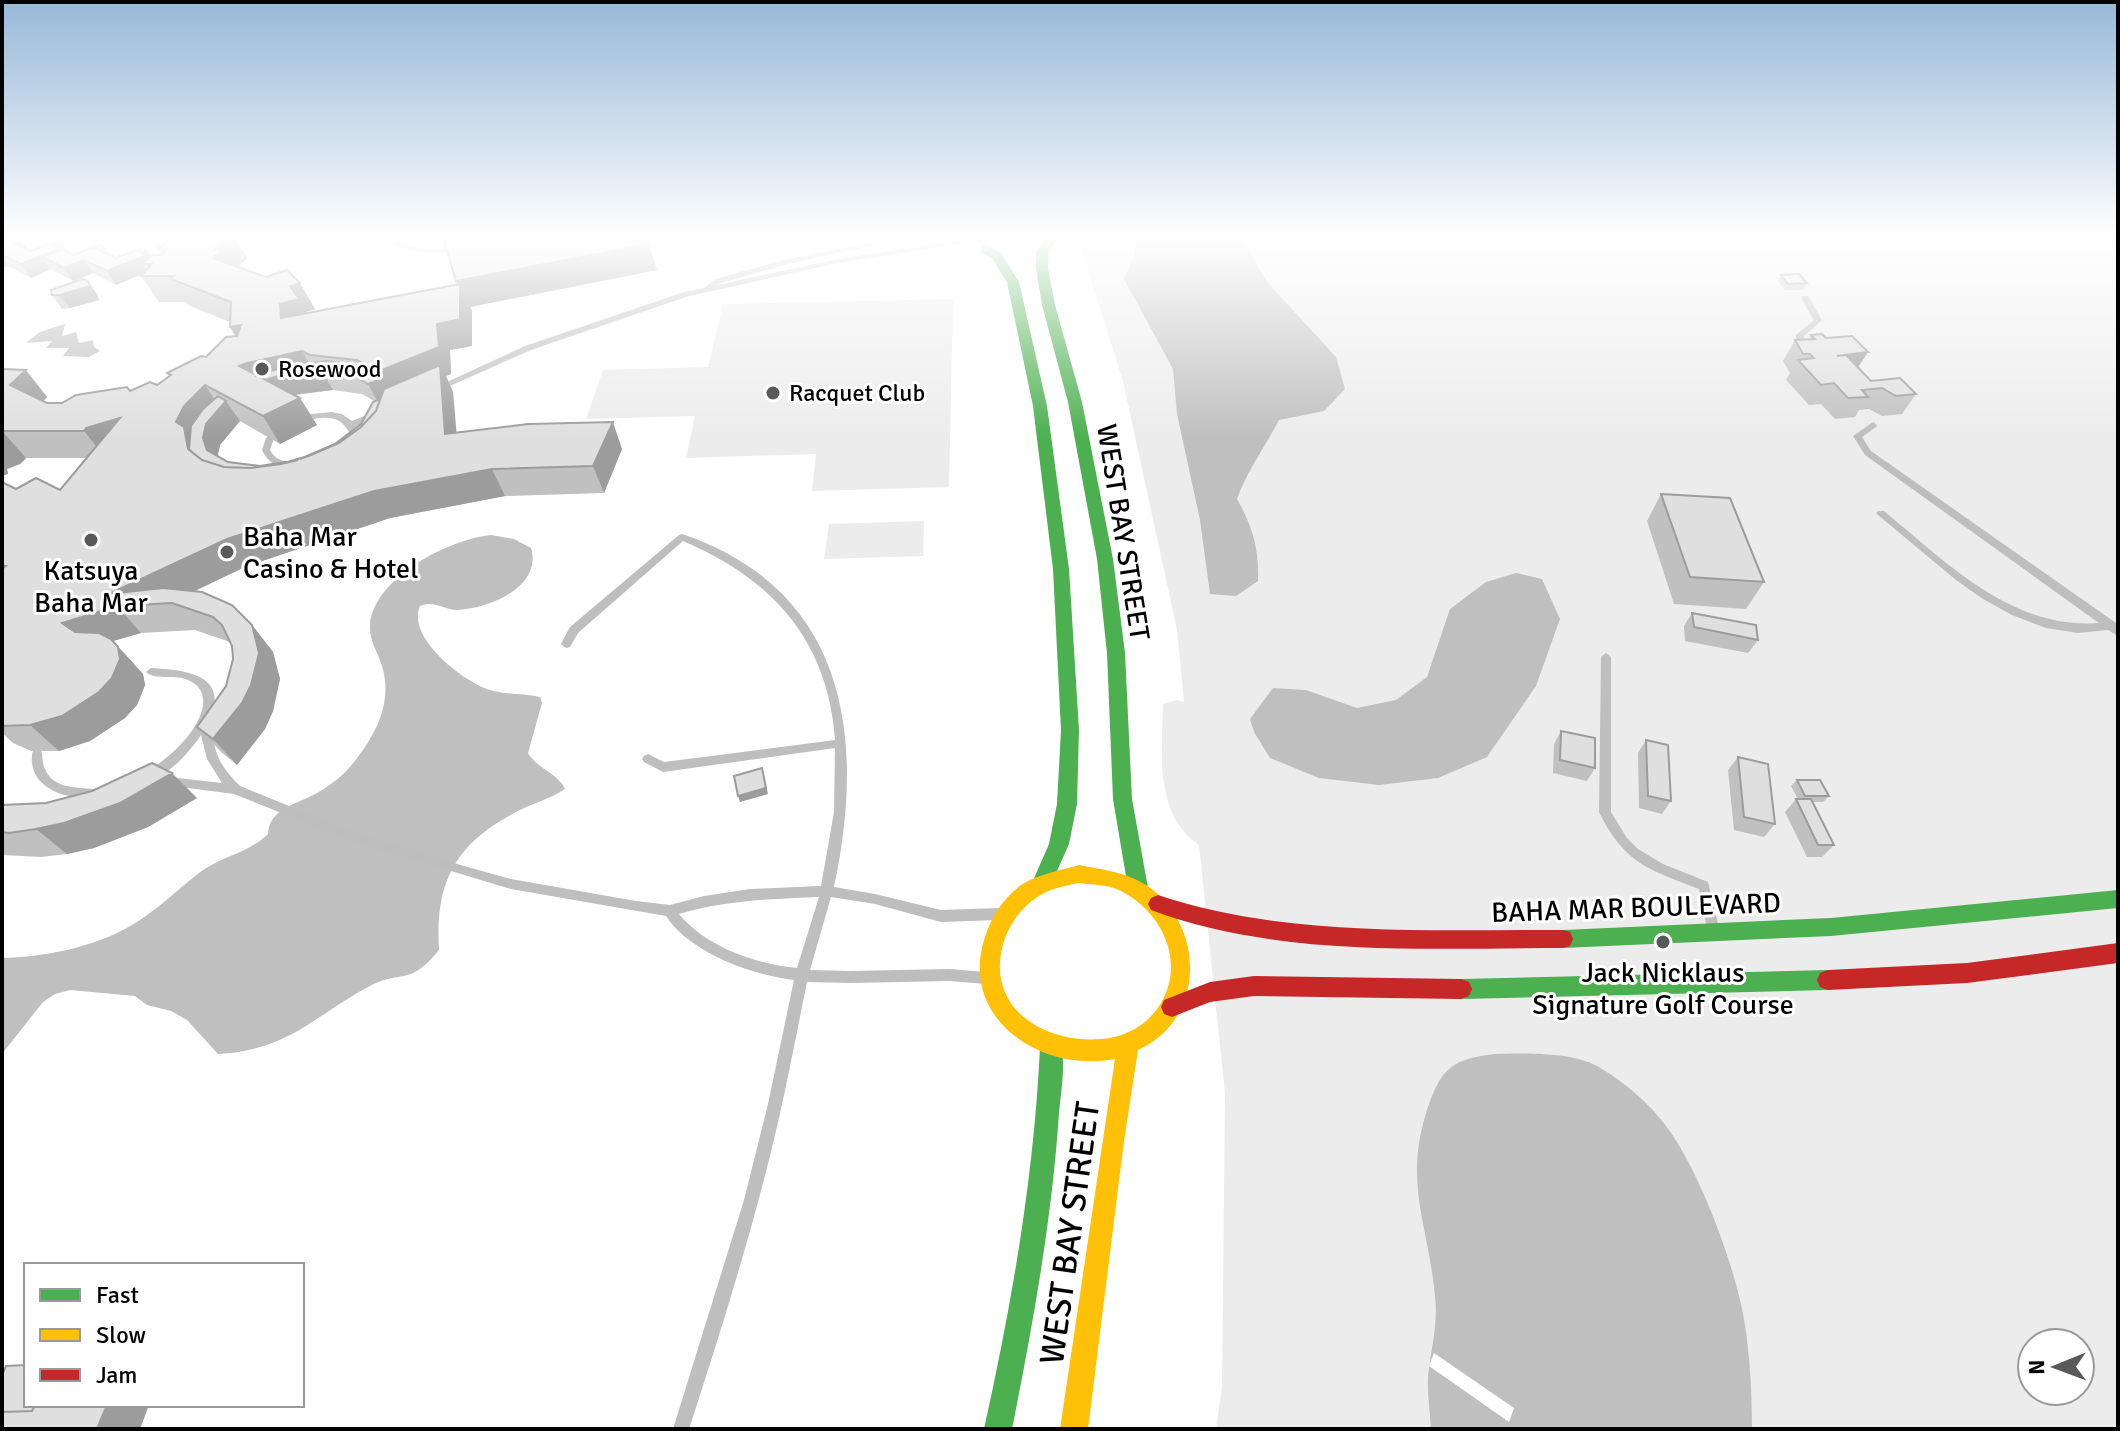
<svg xmlns="http://www.w3.org/2000/svg" width="2120" height="1431" font-family="Signika,sans-serif">
  <rect width="100%" height="100%" fill="#fff"/>
  <!-- green -->
  <path fill="#ececec" fill-rule="evenodd" d="M1078,239H2118V1429H1216L1222,1387L1225,1093L1199,845C1154,815 1162,752 1163,704L1177,700L1184,702L1177,630L1123,381ZM2032,1343H2080V1391H2032Z
    M953,299L949,487L812,491L816,454L686,458L695,416L586,419L603,370L708,367L723,304Z
    M924,521L923,556L824,559L829,524Z"/>
  <!-- water -->
  <path fill="#bfbfbf" d="M1135,239H1243L1267,282L1336,357L1345,389L1324,411L1279,420C1265,447 1247,471 1237,499C1253,527 1259,549 1258,581L1236,596L1210,594L1200,520L1177,414L1173,369L1124,279L1135,254Z
    M65,324L62,336L76,332L79,343L93,340L94,347L100,351L89,357L63,356L69,348H46L52,341L26,343L40,332Z
    M491,535L514,539L531,548C543,587 488,609 457,610C444,610 434,600 420,606C406,637 463,682 490,690C506,695 523,693 540,697L542,703L528,753C538,770 557,772 565,789C550,799 531,804 514,813C454,845 435,883 439,950C409,987 403,969 370,986C313,1016 290,1050 218,1054L187,1020L171,1011L147,1005L135,996L70,990L55,994L43,1002L2,1054V958C45,957 95,947 132,925C156,911 177,890 199,873C221,856 249,853 268,834C269,808 298,804 317,793C331,785 344,775 354,762C376,735 393,702 382,666C378,652 369,641 370,625C374,577 450,539 491,535Z
    M1516,573L1542,579L1560,619L1536,686L1487,757L1438,778L1379,785L1319,778L1270,758L1254,732L1250,719L1273,688L1306,690L1357,708L1396,700L1427,677L1450,609L1486,582Z
    M1495,1054C1524,1053 1572,1052 1597,1066C1622,1080 1650,1104 1666,1126C1699,1169 1735,1266 1744,1319C1750,1356 1752,1392 1752,1429H1431C1430,1410 1426,1387 1429,1368C1432,1345 1438,1321 1435,1296C1428,1222 1402,1181 1429,1104C1443,1066 1454,1059 1495,1054Z"/>
  <!-- pier -->
  <path fill="#fff" d="M1434,1353L1514,1408L1509,1422L1429,1366Z"/>
  <g fill="none" stroke-linecap="round" stroke-linejoin="round">
    <!-- lane -->
    <path fill="#bebebe" fill-rule="evenodd" d="M391,239H399V242C417,250 444,251 463,246C472,243 478,239 488,239C462,257 428,254 399,248L393,245Z
      M888,239H903L788,264L721,283L717,285L838,259L965,239L970,241L966,243L838,263L689,296L531,350L441,390L438,391L434,388L525,346L684,292L704,288L715,279L784,260Z
      M1802,296H1808L1822,320L1804,336V343L1808,351L1804,353H1801L1796,343V335L1814,320L1801,298Z
      M332,412L342,414L352,421L374,412L378,415L355,427L356,430L352,433L349,432C339,413 322,417 304,421L300,418L311,414Z
      M1873,422L1877,425L1876,427L1862,437L1871,451L2116,623L2118,627V636L2108,630L2078,633L2046,628L2012,615L1983,599L1956,580L1878,515L1876,513L1878,511H1884C1946,562 2012,630 2099,623L1865,455L1853,436Z
      M270,435L274,438L270,450C275,460 283,461 293,463V467C279,469 268,463 262,450L266,438Z
      M682,534C847,590 866,737 834,887L875,894L941,910L999,908L1003,910L1005,914L1003,918L999,920L941,922L875,904L831,897L810,970L850,971L950,969L985,972L990,974L992,978L990,982L985,984L950,981L850,983L807,982C795,1041 784,1101 769,1160C746,1251 718,1340 689,1429H673L744,1200L768,1104L794,980C752,975 690,953 666,916L511,889L351,841L234,794L165,785L163,782L165,779L169,777L222,783L207,759L201,735C191,750 167,779 148,778L146,775L148,772C160,763 172,754 182,743C200,724 219,688 182,678C170,675 155,680 146,672L151,668C183,670 230,673 210,720L213,723C212,752 220,766 240,786L353,832L464,866L511,879L636,901L670,905L704,896L750,889L821,886L834,812L835,748L663,772L644,762L642,759L644,756L648,754L664,762L835,740C828,640 772,579 683,541L578,633L570,647L566,648L561,644L570,627L679,535ZM819,897L797,968C756,964 706,947 679,914C725,900 771,899 819,897Z
      M1606,653L1611,657V812L1627,838L1638,849L1663,864L1708,882L1719,928L1717,932L1713,934L1709,932L1707,928L1699,889C1648,869 1625,864 1599,812L1601,657Z
      M37,748L41,750C43,756 42,763 45,769C54,791 80,786 98,790L100,793L98,796C68,803 24,787 33,750Z"/>
    <!-- fast -->
    <path fill="#4caf50" fill-rule="evenodd" d="M1045,239H1057L1049,252L1048,268L1055,305L1082,402L1113,559L1125,653L1132,799L1148,888L1145,894L1138,897L1131,894L1128,888L1113,799L1107,653L1097,559L1068,402L1042,305L1036,268V252Z
      M981,246H989L1001,253L1019,282L1047,406L1069,569L1079,730L1077,804L1069,844L1049,889L1042,892L1035,889L1032,883L1049,844L1057,804L1061,730L1053,569L1033,406L1007,282L992,258L981,252Z
      M2118,890V908L1831,936L1563,948L1556,946L1553,939L1556,932L1563,930L1831,918Z
      M1828,970L1836,973L1839,980L1836,987L1828,990L1461,999L1453,996L1450,989L1453,982L1461,979Z
      M1051,1036L1059,1039C1067,1059 1061,1091 1059,1113C1052,1219 1033,1324 1012,1429H984C1012,1302 1034,1177 1040,1047L1043,1039Z"/>
    <!-- slow -->
    <path fill="#ffc107" fill-rule="evenodd" d="M1079,865C1104,870 1127,872 1149,887C1206,928 1205,1020 1138,1050L1124,1141L1088,1429H1060L1115,1059C1039,1074 956,1016 986,934C993,914 1004,898 1021,885C1038,874 1059,871 1079,865ZM1079,883C1092,885 1108,884 1121,891C1161,911 1186,961 1161,1003C1148,1025 1126,1037 1101,1039C1040,1044 982,1004 1005,938C1012,920 1023,906 1039,896C1051,888 1065,886 1079,883Z"/>
    <!-- jam -->
    <path fill="#c62828" fill-rule="evenodd" d="M1158,895C1287,938 1429,929 1563,930L1570,932L1573,939L1570,946L1563,948C1427,948 1281,958 1151,910L1148,904L1151,898Z
      M2118,943V963L1967,983L1828,990L1820,987L1817,980L1820,973L1828,970L1967,963Z
      M1254,976L1461,979L1469,982L1472,989L1469,996L1461,999L1254,996L1210,1002L1172,1017L1164,1014L1161,1007L1164,1000L1210,982Z"/>
  </g>
  <!-- wall -->
  <path fill="#c0c0c0" fill-rule="evenodd" d="M176,239H236L247,258L238,267L315,309L306,312L307,313L457,285L456,281L657,270L470,307L472,311V346L450,350L451,374L446,376L453,392L456,433L622,449L604,493L505,496L390,518L247,566L195,591L252,625L273,652L280,679L273,711L265,729L237,765L221,752L197,727L226,686L233,659L232,646L230,642L195,630L141,633L113,641L143,674L145,685L137,705L125,718L90,741L59,751H31L13,743L2,733V482L16,489L60,490L87,458H26L20,464L7,469L8,474L2,476V369L47,397L43,401L47,403H62L157,385L170,376L167,373L206,357L236,336L230,327V322L188,305L186,302H159L141,276L143,273L116,285L93,273L73,281L51,269L31,278L8,266L2,269V243L21,241L26,248H25L31,251H67L74,255L105,248L110,254L116,258L147,251L151,256L161,255L158,249ZM333,390L362,394L374,401L361,424L335,444L300,459L260,466L228,462L218,456L220,445L240,421L280,444L317,425L300,398L295,395Z
    M1781,275L1807,283L1803,290H1785L1778,281Z
    M97,294L99,300L70,308L62,309L52,295Z
    M1811,335L1858,367L1871,381L1916,394L1902,414L1882,416L1869,409L1859,410L1855,417L1835,419L1821,404L1809,405L1786,380L1790,373L1783,361L1795,340L1809,339Z
    M1661,494L1764,582L1746,609L1674,604L1647,521Z
    M1692,613L1758,640L1748,653L1685,641L1684,626Z
    M1561,731L1595,768L1587,781L1553,773L1554,744Z
    M1646,740L1671,801L1662,814L1639,808L1638,753Z
    M1738,757L1775,824L1764,837L1734,830L1728,770Z
    M1797,780L1829,796L1823,802H1813L1834,845L1822,857H1807L1785,812L1796,799H1798L1791,786Z
    M197,798L148,827L94,848L67,854L41,857L2,855V805Z"/>
  <!-- shaded-wall -->
  <path fill="#9c9c9c" d="M224,239H236L247,258L234,271L213,258V250Z
    M21,241L26,248L16,252L11,245Z
    M63,244L67,251L42,257L51,269L31,278L21,264Z
    M649,244L657,270L470,307L472,311V346L450,350L451,374L446,376L453,392L459,461L391,399L377,372L437,324L460,291L456,281Z
    M147,251L151,257L142,264L147,272L116,285L107,271Z
    M2,258L8,266L2,269Z
    M84,260L93,273L73,281L64,268Z
    M88,281L97,294L99,300L70,308L60,295Z
    M300,283L315,309L306,312L314,325L281,318L280,304L290,286Z
    M241,325L246,354L230,327Z
    M302,351L313,370L321,369L333,390L299,394L273,402L239,366L247,363Z
    M1868,352L1855,372L1837,356Z
    M26,370L47,397L33,412L10,385Z
    M381,379L391,399L398,416L343,449L379,404L368,384Z
    M205,385L220,408L226,401L240,421L220,445L217,458L188,449L176,422L184,406Z
    M300,398L317,425L280,444L263,416Z
    M120,418L106,458L84,431L86,428Z
    M613,422L622,449L604,493L593,466Z
    M2,431L26,458L20,464L7,469L8,474L2,476Z
    M492,469L505,496L390,518L247,566L169,603L109,594L227,539L374,491Z
    M117,606L141,633L113,641L143,674L145,685L137,705L125,718L90,741L59,751L30,725L88,649L62,623Z
    M252,625L273,652L280,679L273,711L265,729L237,765L213,739Z
    M762,768L768,794L740,802L738,796Z
    M172,773L197,798L148,827L94,848L67,854L36,829Z
    M107,1405H149L140,1429H97Z"/>
  <!-- building -->
  <path fill="#dfdfdf" stroke="#9c9c9c" stroke-width="2" d="M15,239H17L21,241L15,244L10,241Z
    M176,239H224L213,250H221L213,258L266,277L287,270L300,283L290,286L299,299L280,304L281,318L460,284V319L437,324L439,347L377,372L357,360L310,355L302,351L247,363L239,366L300,398L263,416L205,385L184,406L176,422L184,427L188,449L202,460L224,467L251,468L281,464L311,455L339,443L361,427L376,411L384,389L440,365L445,434L528,424L613,422L593,466L492,469L374,491L227,539L109,594L163,588L202,592L232,605L252,625L259,653L251,685L242,703L213,739L197,727L226,686L233,659L232,646L222,625L213,617L172,603L117,606L62,623L75,632L99,633L111,639L118,647L120,659L112,678L99,692L62,716L30,725L2,726V569L6,566L2,565V482L16,489L36,478L60,490L120,418L86,428L84,431H2V369L26,370L10,385L47,403H62L76,395L127,387L130,391L150,382L157,385L171,375L167,373L201,356L206,357L226,337L237,336L241,325L230,327L231,302L171,279L174,276H141L152,264H142L152,255H162L167,249H158L167,240H175Z
    M454,239H647L649,244L456,281L444,241Z
    M8,240L31,251L51,243L61,248L21,264L2,255V243Z
    M57,242L63,244L57,247L52,244Z
    M99,245L105,248L100,250L94,247Z
    M93,247L116,258L136,250L146,255L107,271L84,260L64,268L42,257L63,249L74,255Z
    M141,248L147,251L142,253L136,250Z
    M1799,274L1807,283L1788,284L1781,275Z
    M82,279L88,281L90,286L60,295H52L51,290Z
    M1822,334L1826,338L1852,336L1868,352L1837,356L1846,355L1871,381L1900,378L1916,394L1896,396L1882,388L1862,390L1868,397L1848,398L1834,383L1821,385L1798,360L1814,358L1810,354H1803L1795,340L1815,339L1811,335Z
    M327,361L360,366L381,379L368,384L350,373L321,369L286,373L266,380L257,376L286,366Z
    M218,396L226,401L206,424L203,438L207,450L228,462L260,466L298,460L281,464L251,468L224,467L202,460L193,453L189,449L191,426L203,409Z
    M380,399L376,411L361,427L339,443L311,455L300,459L335,444L361,424L373,402Z
    M1661,494L1730,498L1764,582L1690,577Z
    M1692,613L1756,625L1758,640L1694,627Z
    M1561,731L1595,738V768L1560,760Z
    M1646,740L1668,745L1671,801L1648,796Z
    M1738,757L1768,764L1775,824L1744,817Z
    M152,763L172,773L120,803L64,823L36,829L9,833L2,832V805L46,803L92,791Z
    M762,768L766,788L738,796L734,776Z
    M1797,780H1820L1829,796H1805Z
    M1796,799H1811L1834,845H1818Z
    M26,1365V1405H35L32,1411L2,1412V1400L3,1396H2V1375L6,1366Z
    M35,1405H107L97,1429H2V1412L32,1411Z"/>
  <!-- sky -->
  <linearGradient id="sky" x2="0" y2="1"><stop stop-color="#97b8d8"/><stop offset="0.54" stop-color="#fff"/><stop offset="1" stop-color="#fff" stop-opacity="0"/></linearGradient>
  <rect width="2120" height="439" fill="url(#sky)"/>
  <!-- markers -->
  <g fill="#595959" stroke="#fff" stroke-width="3">
    <circle cx="262" cy="369" r="8"/>
    <circle cx="773" cy="393" r="8"/>
    <circle cx="91" cy="540" r="8"/>
    <circle cx="227" cy="552" r="8"/>
    <circle cx="1663" cy="942" r="8"/>
  </g>
  <g text-anchor="middle" stroke-width="6" stroke-linejoin="round" paint-order="stroke">
    <!-- far-poi labels -->
    <g font-size="24" fill="#000" stroke="#fff" text-anchor="start">
      <text x="278" y="377">Rosewood</text>
      <text x="789" y="401">Racquet Club</text>
    </g>
    <!-- street labels -->
    <g font-size="28" fill="#000" stroke="#fff">
      <text transform="translate(1124 532) rotate(81)" y="10">WEST BAY STREET</text>
      <text transform="translate(1636 907) rotate(-2)" y="10">BAHA MAR BOULEVARD</text>
    </g>
    <!-- poi labels -->
    <g font-size="28" fill="#000" stroke="#fff">
      <text x="243" y="546" text-anchor="start">Baha Mar<tspan x="243" dy="32">Casino &amp; Hotel</tspan></text>
      <text x="91" y="580">Katsuya<tspan x="91" dy="32">Baha Mar</tspan></text>
      <text x="1663" y="982">Jack Nicklaus<tspan x="1663" dy="32">Signature Golf Course</tspan></text>
    </g>
    <!-- near-street labels -->
    <g font-size="34" fill="#000" stroke="#fff">
      <text transform="translate(1069 1233) rotate(-82)" y="12">WEST BAY STREET</text>
    </g>
  </g>
  <!-- border -->
  <rect width="2120" height="1431" fill="none" stroke="#000000" stroke-width="8"/>
  <!-- legend -->
  <rect x="24" y="1263" width="280" height="144" fill="#ffffff" stroke="#999999" stroke-width="2"/>
  <rect x="40" y="1289" width="40" height="12" fill="#4caf50" stroke="#999999" stroke-width="2"/>
  <text x="96" y="1303" font-size="24" fill="#000000">Fast</text>
  <rect x="40" y="1329" width="40" height="12" fill="#ffc107" stroke="#999999" stroke-width="2"/>
  <text x="96" y="1343" font-size="24" fill="#000000">Slow</text>
  <rect x="40" y="1369" width="40" height="12" fill="#c62828" stroke="#999999" stroke-width="2"/>
  <text x="96" y="1383" font-size="24" fill="#000000">Jam</text>
  <!-- north arrow -->
  <g transform="translate(2056 1367) rotate(269)"><circle r="38" fill="#ffffff" stroke="#999999" stroke-width="2"/>
  <path d="M0-6L14 30L0 20L-14 30Z" fill="#595959"/>
  <text y="-12" font-size="22" font-weight="bold" text-anchor="middle" fill="#000000">N</text>
  </g>
</svg>
